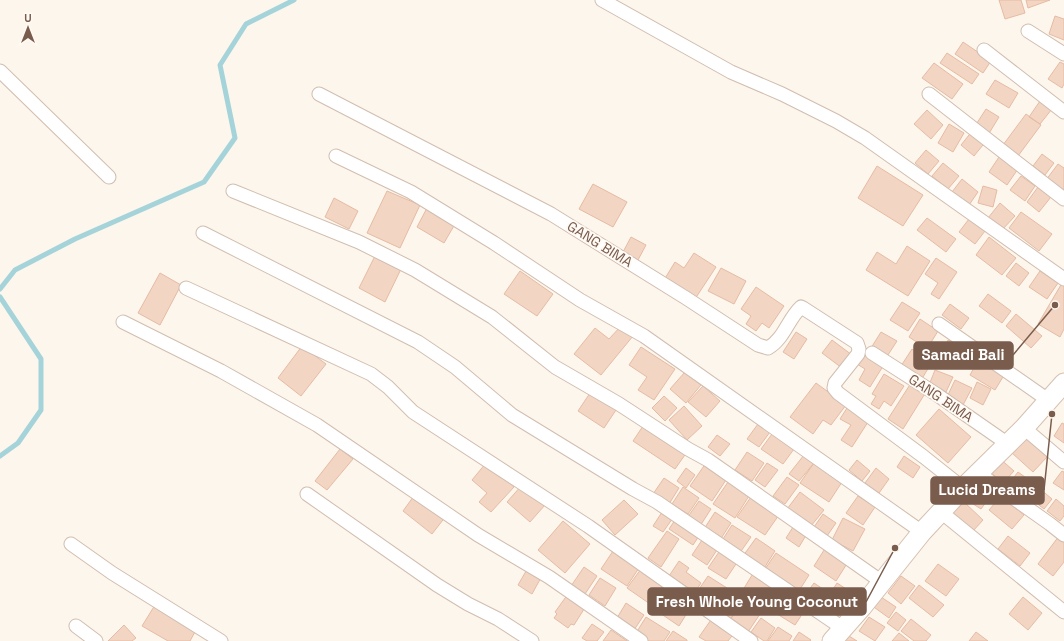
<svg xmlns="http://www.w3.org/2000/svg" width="1064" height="641" font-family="'Space Grotesk',sans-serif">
  <rect width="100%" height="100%" fill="#fdf6ec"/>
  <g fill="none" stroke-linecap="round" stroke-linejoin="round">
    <!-- stream -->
    <path stroke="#a5d3da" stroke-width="5" d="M0,289L15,270L75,239L204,182L235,138L220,65L246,24L294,0
      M0,297L41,359V410L18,443L0,456"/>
  </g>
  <!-- building -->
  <path fill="#f3d5c3" stroke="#e6bba3" d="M999,0H1021L1025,13L1005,19Z
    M1026,0H1050L1028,8Z
    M1055,16L1064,19V40L1049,34Z
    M963,42L991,61L983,73L955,54Z
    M947,53L979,74L972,84L940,63Z
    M1060,62L1064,64V84L1062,88L1048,79Z
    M934,63L963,84L952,99L922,78Z
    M995,80L1018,93L1009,108L986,94Z
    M1040,101L1052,109L1040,124L1029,117Z
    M986,109L999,117L988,135L975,126Z
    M927,110L943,125L931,139L914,124Z
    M1026,114L1041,125L1018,156L1003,145Z
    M949,124L964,133L953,152L938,143Z
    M973,130L987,140L974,156L961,145Z
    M926,150L939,161L928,174L915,163Z
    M1001,154L1020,166L1007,185L989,172Z
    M1042,154L1054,163L1045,175L1033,166Z
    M943,163L959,176L948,189L932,176Z
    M1058,164L1064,168V193L1046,180Z
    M877,166L923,195L903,226L858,198Z
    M1021,176L1035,186L1025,201L1010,190Z
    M962,179L978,192L969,205L952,192Z
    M593,184L627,202L613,227L579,209Z
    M983,186L997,190L993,207L978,203Z
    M1038,187L1051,197L1039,212L1027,202Z
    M387,191L420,205L400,248L367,233Z
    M334,198L358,211L349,229L325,217Z
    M1000,203L1015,216L1002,230L988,218Z
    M427,208L455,224L444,243L417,227Z
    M1021,212L1052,234L1039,251L1009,228Z
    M927,218L956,239L946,252L917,230Z
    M969,219L985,231L975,244L959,232Z
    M631,237L646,245L638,260L623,252Z
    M989,237L1016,258L1002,275L976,255Z
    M907,246L930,261L908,296L866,270L877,252L896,264Z
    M694,253L716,267L695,299L664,280L675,262L684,268Z
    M376,254L402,267L385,302L359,288Z
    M936,258L957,272L939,299L931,294L938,283L925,274Z
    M1016,263L1029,273L1019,286L1006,276Z
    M721,268L746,281L734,304L708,291Z
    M520,271L553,294L537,316L504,294Z
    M1040,271L1058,283L1047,299L1029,287Z
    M160,273L181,285L160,325L138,313Z
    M1062,283L1064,284V329L1060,337L1038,324Z
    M756,287L784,306L769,328L762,323L756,331L746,324L751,316L741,309Z
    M988,294L1011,311L1002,323L979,306Z
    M902,302L920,313L908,331L890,320Z
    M950,304L969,318L961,329L942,315Z
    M1016,314L1042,336L1031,348L1006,326Z
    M920,319L938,331L927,349L909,337Z
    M621,326L633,336L601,375L574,354L595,328L609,339Z
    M796,332L807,339L794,359L783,352Z
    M881,332L897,341L886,358L871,348Z
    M832,340L852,355L842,368L822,353Z
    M948,340L976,352L970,367L942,355Z
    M302,346L326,364L301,396L278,378Z
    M641,347L675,369L654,400L638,390L647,377L629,365Z
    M912,349L932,362L920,382L899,369Z
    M865,350L885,363L870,387L859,380L865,369L857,364Z
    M981,355L1006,372L995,390L970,375Z
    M935,370L953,377L946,392L929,385Z
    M685,372L701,385L686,403L670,389Z
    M884,374L904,386L891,406L884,401L879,409L871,404L876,396L872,394Z
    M955,380L972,388L963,405L947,397Z
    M977,382L991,389L983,405L970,398Z
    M816,383L846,405L831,425L823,420L813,434L790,417Z
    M911,383L926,392L903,429L888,419Z
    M703,386L720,401L706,417L688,402Z
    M592,390L618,407L604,428L578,411Z
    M664,396L677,408L665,421L652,408Z
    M684,406L702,426L687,440L669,420Z
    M847,408L868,422L852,447L841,440L851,425L840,419Z
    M939,409L971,437L948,463L916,435Z
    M645,423L687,452L675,469L633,441Z
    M1062,423L1064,424V443L1054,436Z
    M758,424L770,432L759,447L747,439Z
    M772,434L794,449L783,464L761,449Z
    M717,435L730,444L720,456L708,447Z
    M1026,438L1047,457L1033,472L1012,453Z
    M340,449L353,459L327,490L315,481Z
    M747,452L764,463L752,481L735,470Z
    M804,455L814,463L799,481L789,474Z
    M904,456L920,467L913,478L897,467Z
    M998,457L1014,471L1003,483L987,469Z
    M857,460L870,471L862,481L849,470Z
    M486,463L514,487L491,512L479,502L487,493L472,480Z
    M706,463L728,477L712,501L690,486Z
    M767,463L778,470L765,487L755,480Z
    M814,463L842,482L829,502L800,483Z
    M686,468L695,475L686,488L677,481Z
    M876,468L889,479L879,493L865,483Z
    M1062,471L1064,472V490L1053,483Z
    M1018,472L1036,485L1024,500L1007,486Z
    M787,477L799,485L785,504L773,496Z
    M664,478L679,488L669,504L653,494Z
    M728,482L749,496L735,518L713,504Z
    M984,484L994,491L981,509L970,502Z
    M522,485L545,505L530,522L507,502Z
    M683,487L699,498L688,514L672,504Z
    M1039,488L1052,499L1044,509L1030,498Z
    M800,492L824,510L811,526L787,509Z
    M416,493L446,516L432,534L403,511Z
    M753,494L781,512L765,535L737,517Z
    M858,496L875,507L863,525L846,513Z
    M1001,496L1024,515L1012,529L989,510Z
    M1056,499L1064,506V516L1060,521L1047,511Z
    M624,500L638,514L615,535L602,520Z
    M699,501L711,509L700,526L687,518Z
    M964,502L983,520L973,531L953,513Z
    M664,509L675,515L663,532L653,526Z
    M715,512L731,523L720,540L704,529Z
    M823,514L836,523L827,536L814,527Z
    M677,517L701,533L693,545L669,529Z
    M843,518L865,529L853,551L832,540Z
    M563,521L590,544L565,573L538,550Z
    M795,524L808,532L799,547L786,538Z
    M732,525L751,537L739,554L721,542Z
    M667,531L679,539L661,567L648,558Z
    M1008,536L1030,553L1020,566L998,549Z
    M1059,536L1064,540V562L1053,576L1038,564Z
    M704,537L719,547L707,565L692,555Z
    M756,538L775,551L763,570L743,556Z
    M826,547L848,562L836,581L814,566Z
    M615,548L641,565L627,586L601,569Z
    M721,549L738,561L726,579L708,568Z
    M776,553L809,575L797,594L763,572Z
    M679,561L689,568L686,572L701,583L695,592L669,576Z
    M938,564L959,579L946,596L925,581Z
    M529,566L543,574L532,594L518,585Z
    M584,567L597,576L585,594L571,586Z
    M641,569L664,584L650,604L627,588Z
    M754,572L773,585L759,605L741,593Z
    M708,576L727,588L713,608L695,595Z
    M901,576L915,586L901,604L888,593Z
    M600,578L616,588L605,606L589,595Z
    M814,583L829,593L821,606L805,595Z
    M837,583L854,594L839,616L823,605Z
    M919,585L944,605L933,617L909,598Z
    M665,587L692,605L679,626L651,607Z
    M777,587L807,607L795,625L764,606Z
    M568,594L586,606L574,625L571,624L568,628L554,618L557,614L555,612Z
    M724,595L739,605L730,620L715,610Z
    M878,595L896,607L889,618L871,605Z
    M1023,597L1042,613L1028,630L1009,614Z
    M742,602L760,614L748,632L730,620Z
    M626,603L644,615L634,630L617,618Z
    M155,605L196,630L190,641H168L142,626Z
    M896,612L906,620L898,631L887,623Z
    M646,617L670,632L664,641H648L636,633Z
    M713,617L735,632L728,641H706L699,637Z
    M869,617L885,627L875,641L859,631Z
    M761,618L775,628L767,641H764L751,632Z
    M911,619L931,635L926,641H914L901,631Z
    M592,624L604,632L597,641H587L582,638Z
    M124,625L136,638L132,641H108Z
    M778,627L792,636L789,641H768Z
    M611,630L627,641H603Z
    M673,631L687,640V641H666Z
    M799,632L811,640L810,641H793Z
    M976,632L988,641H969Z
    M899,633L909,641H892Z
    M849,636L857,641H845Z"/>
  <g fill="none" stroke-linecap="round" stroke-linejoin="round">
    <defs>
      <path id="street" d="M602,0L731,72L782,94L836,121L865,138L1064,279
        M1028,31L1064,54
        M984,50L1064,112
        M0,71L109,177
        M319,94L551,214L686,298L758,345L768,348C784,339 788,319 801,307L803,308L857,343L859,349L858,354L835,383L834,388L838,393L924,457L963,488
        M929,94L1064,199
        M336,156L411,192L494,243L580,300L644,336L922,532
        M233,191L359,242L415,270L492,317L555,367L619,404L688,449L708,460L882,582
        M203,233L418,342L455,367L512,415L633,489L657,502L844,629
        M186,288L371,374L388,387L413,412L588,526L751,641
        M123,322L221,371L317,425L478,535L549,577L641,641
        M939,324L1048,400
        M872,353L936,394L1008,444
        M1024,428L1064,462
        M978,473L1050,524L1064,535
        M307,494L437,585L468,604L498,619L532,641
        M941,512L1064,612
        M71,544L112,573L221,641
        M76,626L96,641"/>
      <path id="secondary" d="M832,641L862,607L922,532L963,488L1024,428L1064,383"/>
    </defs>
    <!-- street casing -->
    <use href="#street" stroke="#d1beb0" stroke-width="15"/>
    <!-- secondary casing -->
    <use href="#secondary" stroke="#d6c0b0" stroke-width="21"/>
    <!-- street -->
    <use href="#street" stroke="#fff" stroke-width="13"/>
    <!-- secondary -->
    <use href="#secondary" stroke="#fff" stroke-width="19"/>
  </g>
  <g text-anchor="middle" stroke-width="3.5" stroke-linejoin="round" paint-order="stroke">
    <!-- street labels -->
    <g font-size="14" fill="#7a5c4d" stroke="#fffaf3">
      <text transform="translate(600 244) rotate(32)" y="5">GANG BIMA</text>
      <text transform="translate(941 398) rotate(34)" y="5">GANG BIMA</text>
    </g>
  </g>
  <!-- callouts -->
  <path fill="none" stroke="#7a5c4d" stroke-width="1.5" d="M1055 305L1013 355M1052 414L1044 490M895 548L866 602"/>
  <g fill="#7a5c4d" stroke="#fffaf3" stroke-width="1.5">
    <circle cx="1055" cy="305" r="4"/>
    <circle cx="1052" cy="414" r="4"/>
    <circle cx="895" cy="548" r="4"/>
  </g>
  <g fill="#7a5c4d" stroke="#7a5c4d" stroke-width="1.5">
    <rect x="914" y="342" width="99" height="27" rx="4"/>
    <rect x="931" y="477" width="113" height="27" rx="4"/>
    <rect x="648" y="588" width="218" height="27" rx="4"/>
  </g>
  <g font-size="15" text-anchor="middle" font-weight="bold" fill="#fff">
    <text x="963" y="360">Samadi Bali</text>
    <text x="987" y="495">Lucid Dreams</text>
    <text x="757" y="607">Fresh Whole Young Coconut</text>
  </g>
  <!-- north arrow -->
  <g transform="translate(28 28)" stroke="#fffaf3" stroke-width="3" paint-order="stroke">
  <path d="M0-3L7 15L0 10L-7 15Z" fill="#7a5c4d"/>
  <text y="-6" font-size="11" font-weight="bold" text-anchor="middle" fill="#7a5c4d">U</text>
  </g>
</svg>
